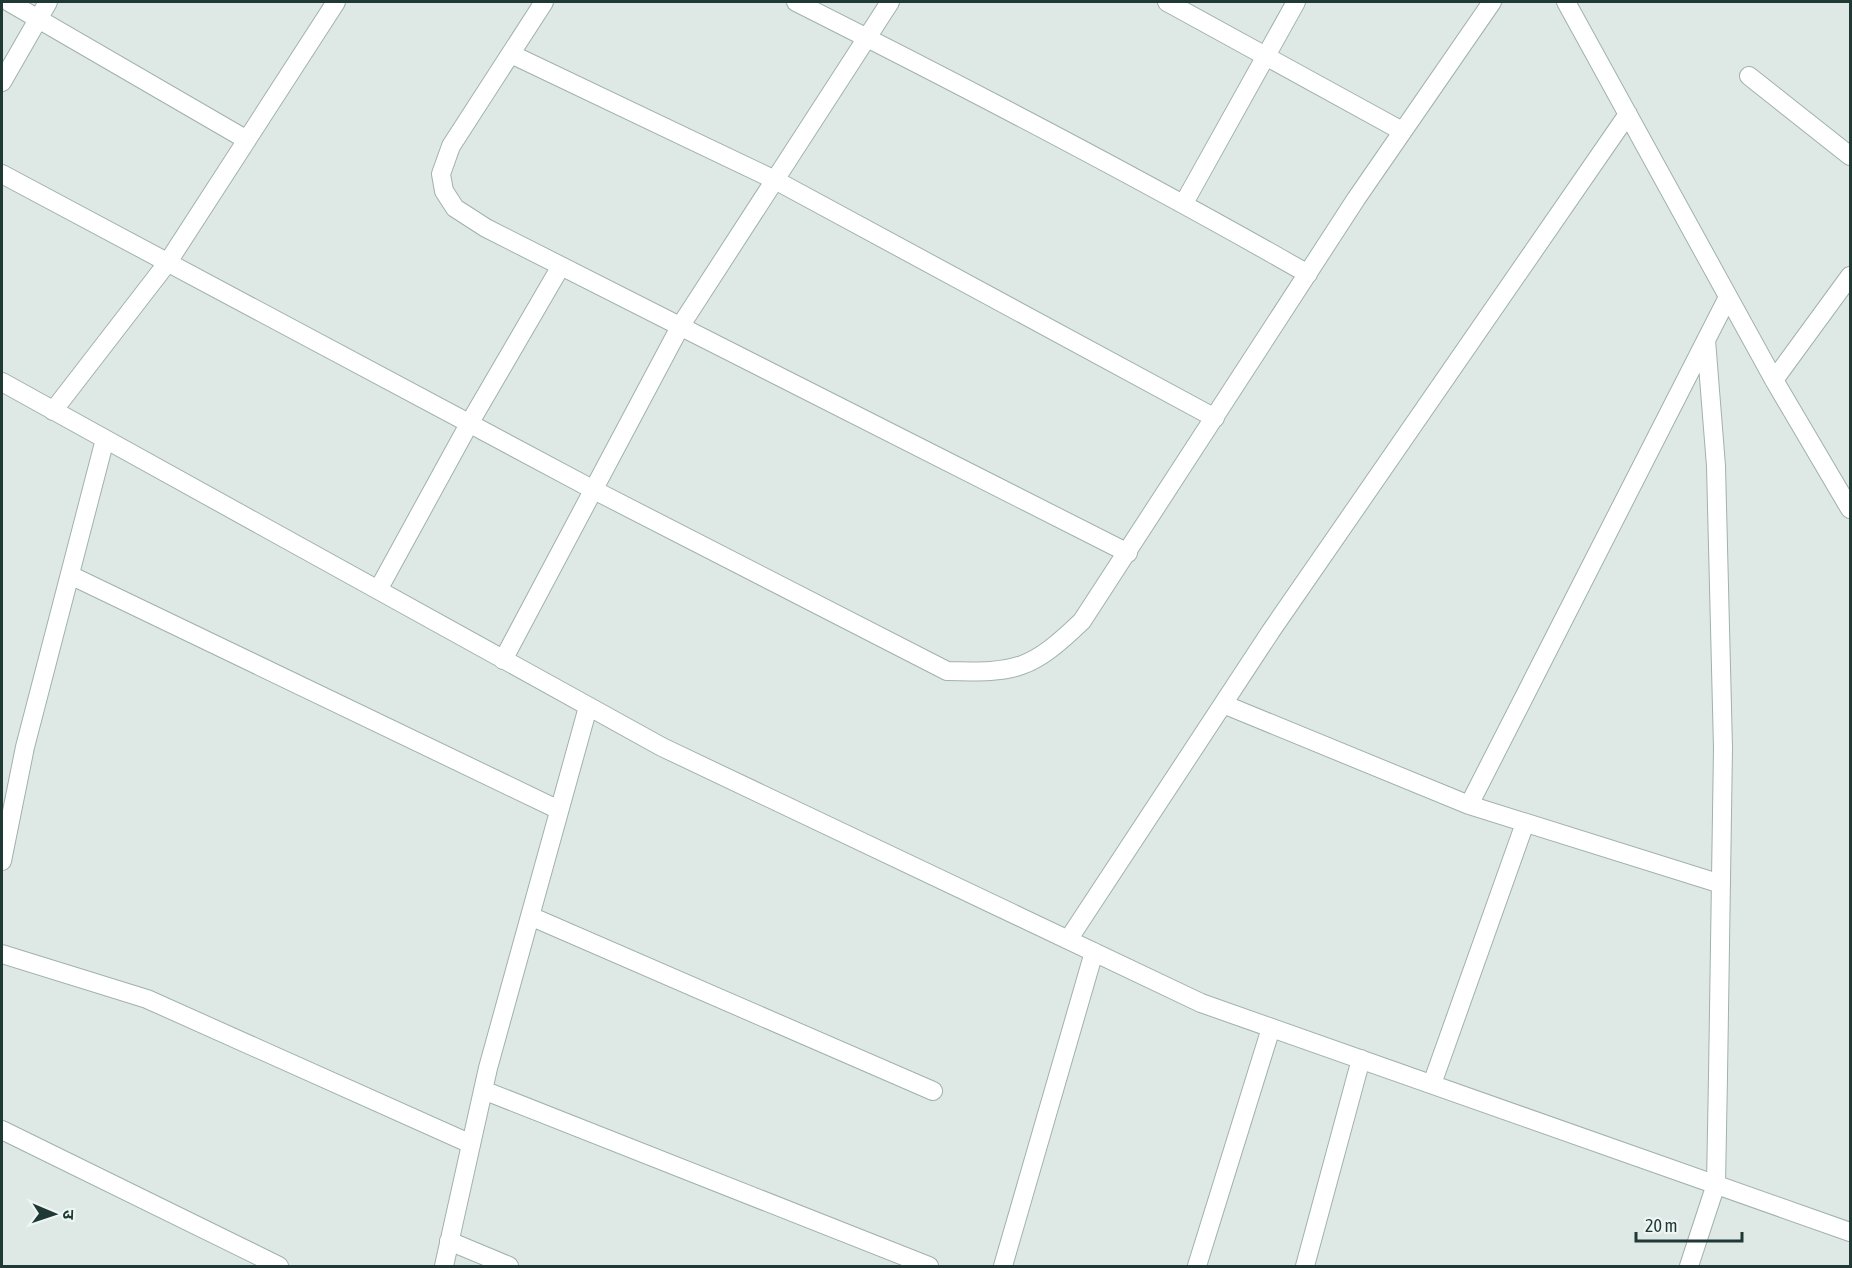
<svg xmlns="http://www.w3.org/2000/svg" width="1852" height="1268" font-family="'Asap Condensed','Noto Sans Devanagari',sans-serif">
  <rect width="100%" height="100%" fill="#dee9e6"/>
  <g fill="none" stroke-linecap="round" stroke-linejoin="round">
    <defs>
      <path id="minor" d="M9,2L247,140
        M544,2L451,146L441,174L444,191L455,208L486,228L1128,553
        M796,2C969,89 1140,178 1308,274
        M1167,2L1402,131
        M1566,2L1774,380L1850,509
        M511,54L775,180L1215,418
        M1749,76L1850,156
        M2,82L48,2
        M2,174L594,490L947,671C1017,673 1031,670 1082,621L1356,199L1492,2
        M1184,203L1296,2
        M1774,380L1850,276
        M2,382L662,747L1201,1003L1850,1232
        M53,411L168,262L336,2
        M70,575L559,810
        M378,590L469,424L561,266
        M503,660L681,325L890,2
        M1223,704L1469,805L1721,884
        M1469,805L1728,297
        M2,861L25,747L105,439
        M530,916L933,1091
        M1068,940L1271,631L1628,114
        M2,954L147,999L471,1144
        M1432,1084L1525,823
        M483,1090L929,1266
        M2,1130L279,1266
        M449,1241L509,1266
        M444,1266L488,1068L588,707
        M1003,1266L1094,952
        M1197,1266L1271,1028
        M1305,1266L1361,1059
        M1689,1266L1716,1184L1718,1076L1723,748L1716,466L1706,340"/>
    </defs>
    <!-- minor casing -->
    <use href="#minor" stroke="#a1b1ad" stroke-width="20"/>
    <!-- minor -->
    <use href="#minor" stroke="#fff" stroke-width="18"/>
  </g>
  <!-- border -->
  <rect width="1852" height="1268" fill="none" stroke="#203935" stroke-width="6"/>
  <!-- north arrow -->
  <g transform="translate(54 1214) rotate(92)" stroke="#eef6f3" stroke-width="4.5" paint-order="stroke">
  <path d="M0-4.5L10 22L0 15L-10 22Z" fill="#203935"/>
  <text y="-9" font-size="16" font-weight="bold" text-anchor="middle" fill="#203935">उ</text>
  </g>
  <!-- scale -->
  <path d="M1636 1232v9h106v-9" fill="none" stroke="#203935" stroke-width="3"/>
  <text x="1645" y="1232" font-size="18" fill="#203935" stroke="#eef6f3" stroke-width="4.5" paint-order="stroke">20 m</text>
</svg>
